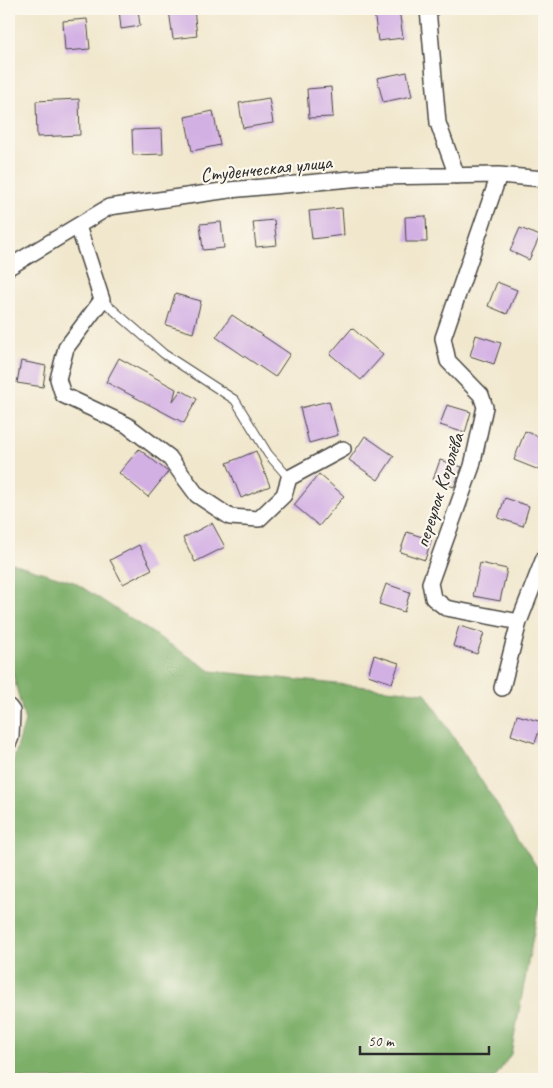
<svg xmlns="http://www.w3.org/2000/svg" width="553" height="1088" font-family="Caveat,sans-serif">
  <rect width="100%" height="100%" fill="#fbf7ec"/>
  <filter id="ink" filterUnits="userSpaceOnUse"><feTurbulence type="fractalNoise" baseFrequency=".02" numOctaves="2"/><feDisplacementMap in="SourceGraphic" scale="10" xChannelSelector="R" yChannelSelector="G"/><feConvolveMatrix kernelMatrix="1 2 1 2 8 2 1 2 1" color-interpolation-filters="sRGB"/></filter>
  <filter id="wash" filterUnits="userSpaceOnUse"><feTurbulence type="fractalNoise" baseFrequency=".0096" numOctaves="4" result="noise"/><feDisplacementMap in="SourceGraphic" scale="20" xChannelSelector="R" yChannelSelector="G"/><feGaussianBlur stdDeviation="1.12" result="paint"/><feColorMatrix in="noise" values="0 0 0 0 0 0 0 0 0 0 0 0 0 0 0 0 0 1.4 0 .05"/><feComposite in="paint" operator="in"/></filter>
  <g filter="url(#wash)">
    <rect width="100%" height="100%" fill="#f1e7cd"/>
    <!-- forest -->
    <path fill="#7daf69" stroke="#546d4a" d="M9,562L74,582L211,671L425,693L544,878L511,1054L494,1079H9V776L25,721L9,659Z"/>
    <g id="blocks">
      <!-- building -->
      <path fill="#d3b0e4" d="M119,9H138L140,26L121,29Z
        M176,9H194L197,36L173,39L169,10Z
        M399,9L403,38L378,41L374,11Z
        M87,19L90,49L65,51L63,21Z
        M407,72L412,96L383,102L377,78Z
        M331,87L333,117L309,118L307,89Z
        M269,98L273,123L243,128L239,103Z
        M79,99L80,135L37,137L36,101Z
        M213,111L220,145L192,151L185,117Z
        M162,129L163,154L133,155L132,130Z
        M342,208L344,235L312,239L309,211Z
        M426,216L427,242H406L405,217Z
        M274,220L277,245L256,247L253,222Z
        M221,222L224,248L203,250L200,224Z
        M520,228L540,236L529,260L510,251Z
        M497,282L517,290L507,314L488,306Z
        M175,294L201,301L193,333L166,325Z
        M232,315L290,354L275,377L216,337Z
        M352,328L383,355L361,380L330,354Z
        M476,335L501,343L494,364L470,356Z
        M119,358L176,389L173,401L181,390L197,399L184,423L106,382Z
        M21,361L46,366L43,387L17,383Z
        M329,401L338,435L309,443L300,408Z
        M447,405L471,412L465,433L440,425Z
        M525,431L544,439V472L514,460Z
        M365,436L394,456L378,480L349,460Z
        M139,449L168,472L148,497L119,473Z
        M256,451L270,486L241,498L227,463Z
        M440,460L462,467L454,487L433,480Z
        M319,474L344,496L319,526L294,505Z
        M505,498L529,506L523,526L498,518Z
        M212,523L225,547L195,562L183,538Z
        M407,532L431,540L425,560L400,552Z
        M139,545L152,569L123,584L110,560Z
        M480,563L507,569L500,601L473,596Z
        M386,584L410,592L404,612L379,604Z
        M459,626L484,633L477,654L453,646Z
        M374,655L399,663L392,683L368,675Z
        M517,715L542,722L535,743L511,735Z"/>
    </g>
  </g>
  <g filter="url(#ink)">
    <use href="#blocks" fill-opacity="0" stroke="#494743" stroke-width="1"/>
    <g fill="none" stroke-linecap="round" stroke-linejoin="round">
      <defs>
        <path id="lane" d="M102,300L164,354L235,400L268,454L289,478"/>
        <path id="street" d="M428,9L438,123L457,176
          M499,175L443,338L448,361L481,395L485,407L472,466L430,583L433,598L446,608L519,622
          M78,226L102,300L66,348L58,379L63,395L127,425L169,457L197,495L230,517L259,519L284,495L289,478L343,449
          M9,267L109,207L229,190L373,177L499,175L544,179
          M502,688L519,622L544,558
          M9,707L12,711L11,737L9,742"/>
      </defs>
      <!-- lane casing -->
      <use href="#lane" stroke="#494743" stroke-width="10"/>
      <!-- street casing -->
      <use href="#street" stroke="#494743" stroke-width="18"/>
      <!-- lane -->
      <use href="#lane" stroke="#fff" stroke-width="8"/>
      <!-- street -->
      <use href="#street" stroke="#fff" stroke-width="15"/>
    </g>
  </g>
  <g text-anchor="middle" stroke-width="4.5" stroke-linejoin="round" paint-order="stroke">
    <!-- street labels -->
    <g font-size="20" fill="#2b2b2b" stroke="#fbf7ec">
      <text transform="translate(266 168) rotate(-6)" y="7">Студенческая улица</text>
      <text transform="translate(439 490) rotate(-72)" y="7">переулок Королёва</text>
    </g>
  </g>
  <!-- margin -->
  <rect width="553" height="1088" fill="none" stroke="#fbf7ec" stroke-width="30"/>
  <!-- scale -->
  <path d="M360 1046v8h129v-8" fill="none" stroke="#2b2b2b" stroke-width="2.5"/>
  <text x="368" y="1046" font-size="15" fill="#2b2b2b" stroke="#fbf7ec" stroke-width="4" paint-order="stroke">50 m</text>
</svg>
